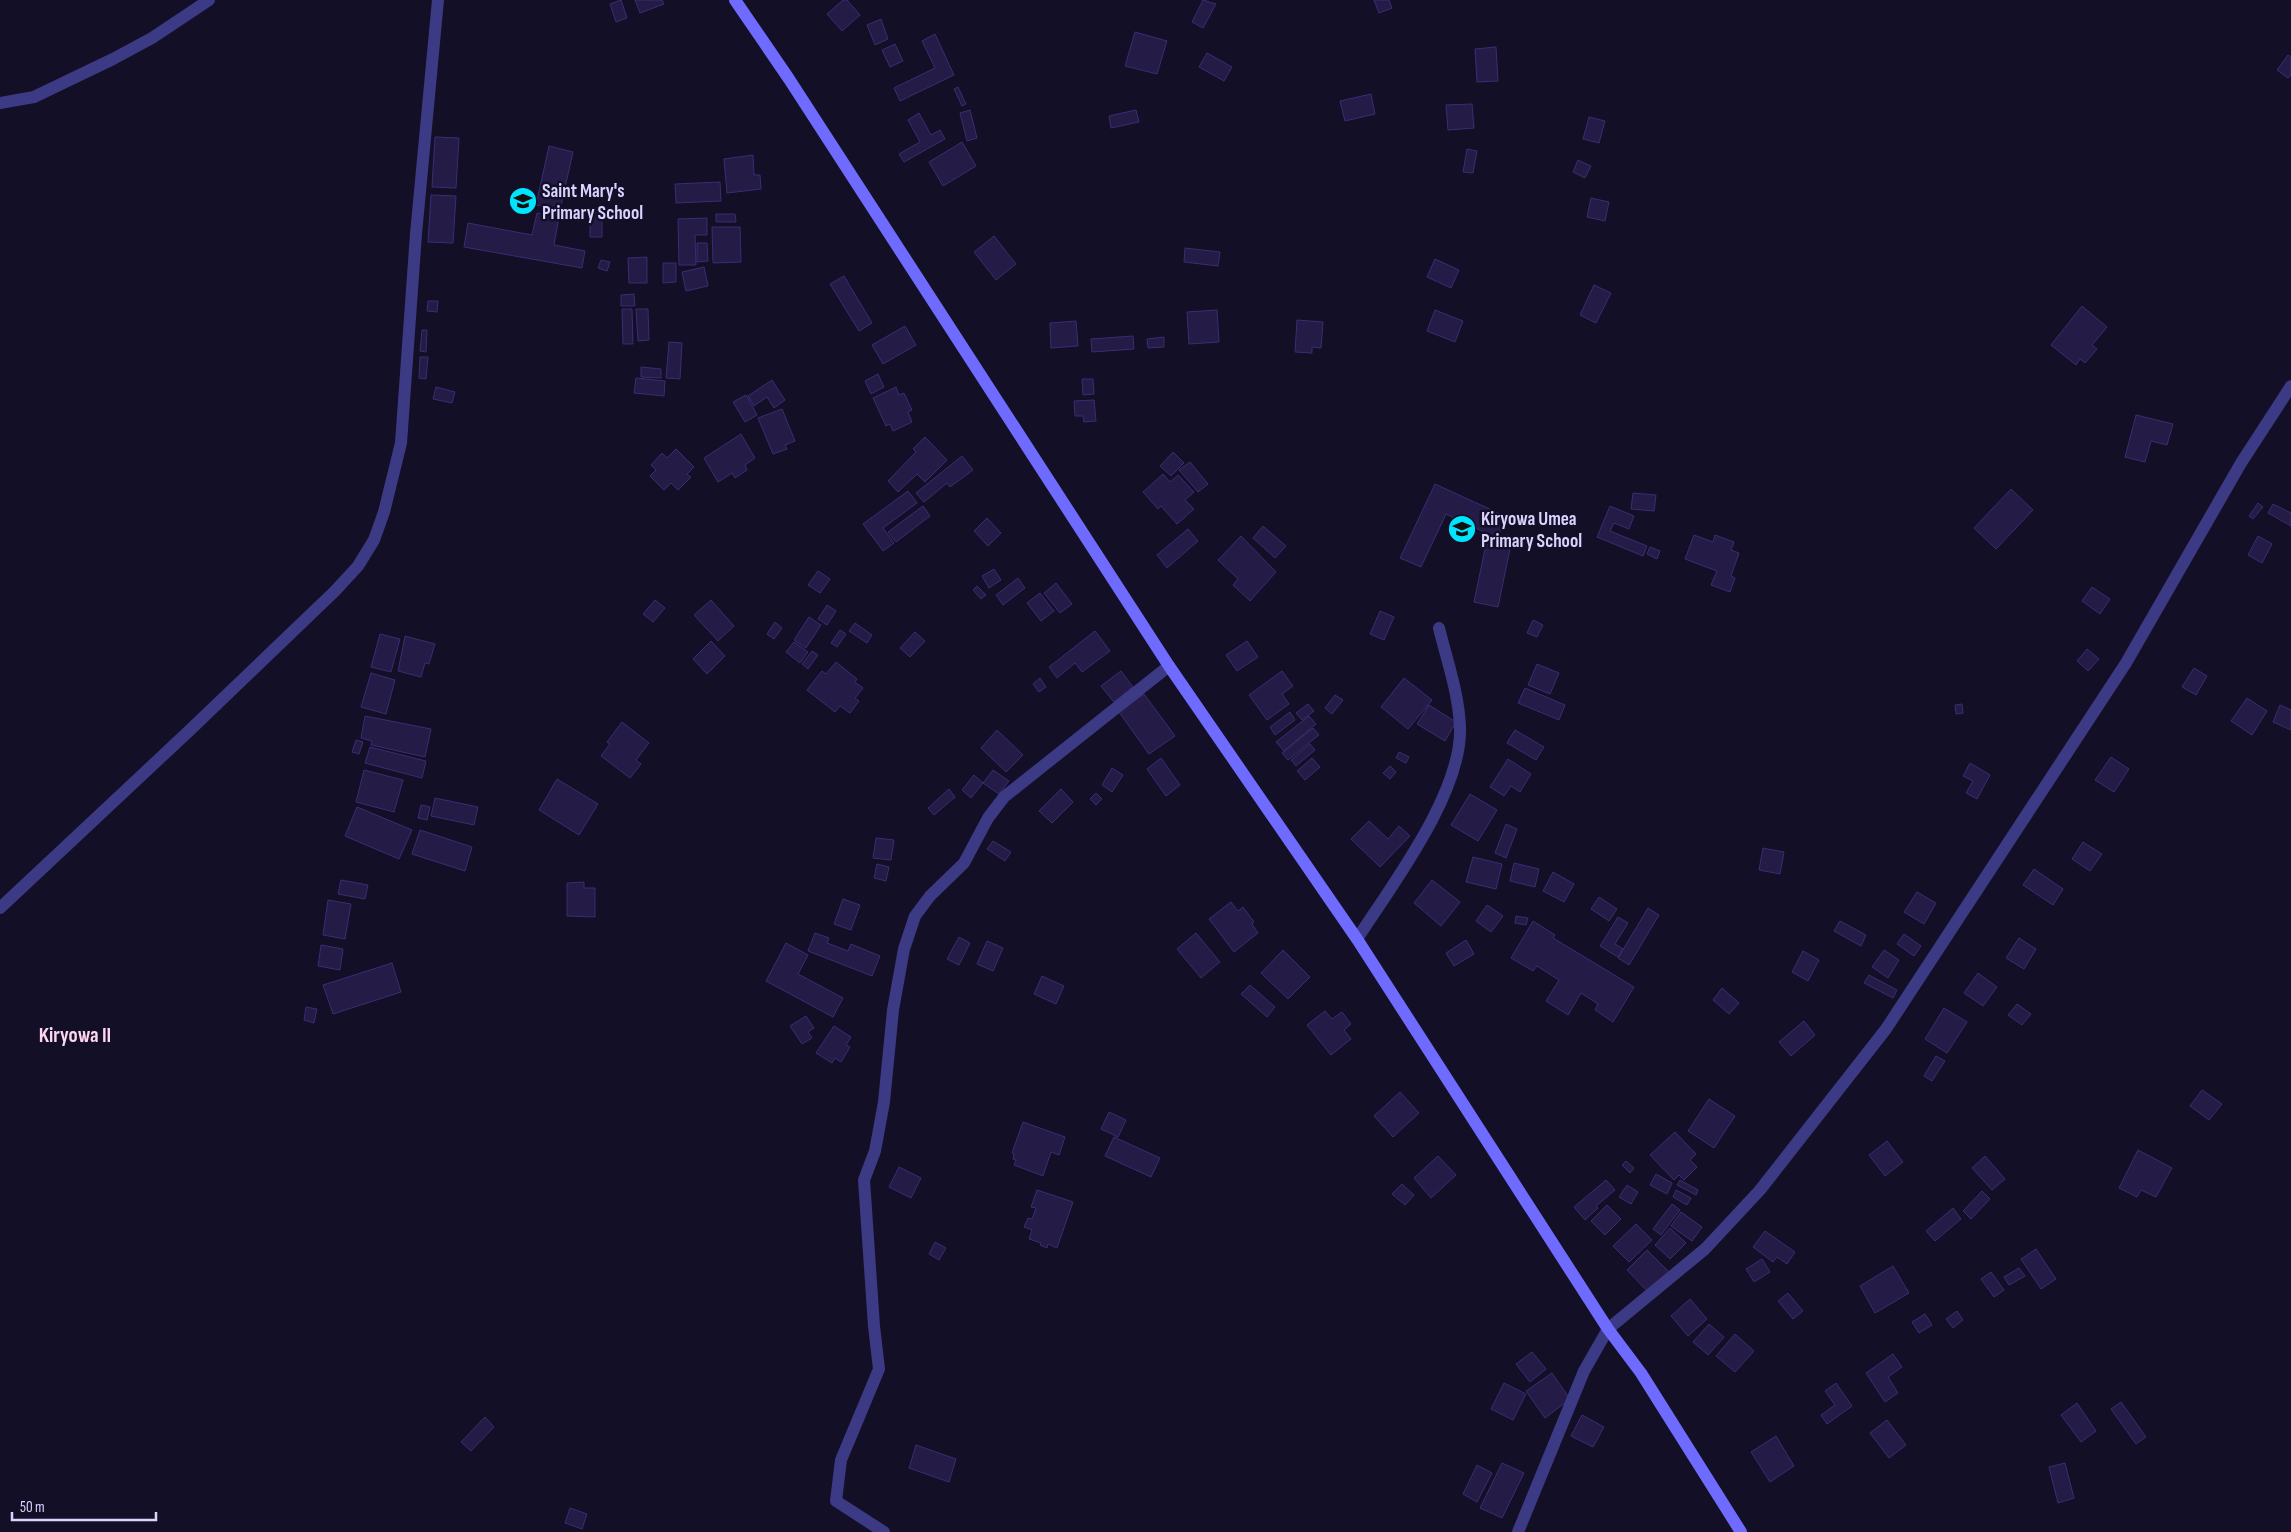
<svg xmlns="http://www.w3.org/2000/svg" width="2291" height="1532" font-family="'Sofia Sans Condensed',sans-serif">
  <rect width="100%" height="100%" fill="#130f26"/>
  <!-- building -->
  <path fill="#241b47" stroke="#3b2d73" d="M621,0L627,18L616,22L610,4Z
    M635,0H662L664,4L640,13Z
    M843,0H847L860,15L842,31L827,14Z
    M1203,0L1216,4L1203,28L1192,22Z
    M1374,0H1389L1392,8L1379,13Z
    M881,19L888,39L875,45L867,25Z
    M1135,32L1167,41L1157,74L1125,66Z
    M935,34L954,75L900,101L894,88L935,68L922,41Z
    M895,44L903,61L890,67L882,50Z
    M1496,47L1498,81L1477,82L1475,49Z
    M1207,53L1232,67L1224,81L1199,67Z
    M2288,55L2291,57V75L2288,78L2277,70Z
    M958,87L966,104L962,106L954,89Z
    M1371,94L1375,114L1345,121L1340,101Z
    M1472,104L1474,128L1448,130L1446,105Z
    M970,110L977,138L967,141L960,113Z
    M1136,110L1139,122L1111,128L1109,116Z
    M919,113L931,135L940,130L945,139L904,162L899,154L920,142L908,120Z
    M1589,117L1605,121L1599,143L1583,139Z
    M435,137L459,138L456,188L432,187Z
    M962,142L976,166L943,186L929,162Z
    M549,146L573,152L560,210L536,205Z
    M1467,149L1477,151L1473,173L1463,172Z
    M753,155L754,175H760L761,189L727,193L724,159Z
    M1578,160L1591,166L1585,178L1573,172Z
    M720,182L721,201L676,203L675,184Z
    M431,195L456,196L453,243L428,242Z
    M1591,198L1609,202L1605,221L1587,217Z
    M590,212H602V237H590Z
    M537,213L559,217L554,245L585,251L582,268L464,247L468,223L532,235Z
    M716,214H735L736,222H716Z
    M707,218V235H695L696,265H679L678,219Z
    M712,227H740L741,262L713,263Z
    M994,236L1016,264L996,280L974,252Z
    M697,243H707L708,261L697,262Z
    M1185,248L1220,252L1218,266L1184,262Z
    M647,257V283H629L628,258Z
    M1435,259L1459,270L1451,288L1427,277Z
    M601,260L610,262L607,271L598,268Z
    M663,263H676V282L663,283Z
    M704,267L708,286L686,291L682,272Z
    M844,276L872,323L859,331L830,284Z
    M1594,285L1611,293L1596,323L1580,315Z
    M634,294L635,306H621V295Z
    M428,301H438L437,312L427,311Z
    M2082,306L2107,327L2092,345L2097,349L2085,363L2080,359L2076,365L2051,345Z
    M622,309H632L633,344H623Z
    M636,309H648L649,340L638,341Z
    M1217,310L1219,342L1189,344L1187,312Z
    M1435,310L1463,321L1455,342L1427,331Z
    M1297,320L1323,322L1321,348L1312,347V353L1295,352Z
    M1076,321L1078,346L1051,348L1050,323Z
    M905,326L916,345L883,364L872,345Z
    M422,330H427L426,352L420,351Z
    M1133,336L1134,349L1092,352L1091,339Z
    M1164,337V347L1148,348L1147,339Z
    M669,342L682,343L680,379L666,378Z
    M420,357H428L426,379L419,378Z
    M641,367L661,369V378L641,377Z
    M878,374L884,387L871,394L865,381Z
    M636,378L665,381L664,396L634,393Z
    M1082,379H1093L1094,394L1083,395Z
    M772,380L785,400L774,408L767,397L754,406L748,396Z
    M436,387L455,392L452,403L433,399Z
    M896,387L899,395L904,393L912,410L908,412L912,422L893,431L890,424L886,426L873,398Z
    M746,395L757,415L745,422L733,402Z
    M1094,400L1096,421L1084,422L1083,416H1075L1074,401Z
    M782,409L795,441L785,445L787,449L773,454L758,418Z
    M2136,415L2173,424L2167,445L2151,441L2145,462L2125,457Z
    M741,434L755,458L745,465L747,470L735,478L732,473L718,482L704,458Z
    M925,437L947,460L925,482L917,474L898,492L888,481L916,452L913,449Z
    M676,449L694,467L687,474L691,477L678,490L671,483L664,490L650,476L656,470L651,465L662,453L667,458Z
    M1173,452L1184,463L1171,476L1160,466Z
    M962,456L973,470L950,487L947,483L924,502L916,493Z
    M1190,462L1208,484L1198,492L1179,470Z
    M1163,474L1170,482L1178,475L1194,492L1185,500L1194,509L1177,524L1161,506L1158,509L1143,492Z
    M1435,484L1507,517L1497,538L1446,514L1421,567L1400,558Z
    M2011,489L2033,510L1996,549L1974,528Z
    M908,491L917,503L883,528L894,543L883,551L863,524Z
    M1633,493L1656,495L1654,511L1631,509Z
    M2258,503L2263,507L2253,519L2249,516Z
    M2273,504L2291,513V526L2268,513Z
    M923,506L930,516L896,542L888,532Z
    M1610,506L1634,516L1629,529L1614,523L1610,531L1647,546L1643,556L1597,537Z
    M987,518L1001,533L988,546L974,531Z
    M1263,526L1286,546L1275,558L1253,538Z
    M1188,529L1198,541L1167,568L1157,555Z
    M1694,535L1713,542L1715,535L1734,542L1731,550L1739,553L1731,576L1735,578L1730,592L1711,585L1717,571L1685,559Z
    M1241,536L1276,572L1250,601L1233,585L1238,579L1218,560Z
    M2258,536L2272,544L2262,563L2248,555Z
    M1486,544L1510,549L1498,607L1474,602Z
    M1650,547L1660,551L1657,559L1647,554Z
    M994,569L1001,580L989,588L982,576Z
    M818,571L830,579L820,593L808,585Z
    M1018,578L1025,588L1003,605L996,595Z
    M1056,583L1072,604L1060,613L1044,593Z
    M977,586L986,595L981,599L973,590Z
    M2092,587L2110,599L2100,614L2082,601Z
    M1040,593L1054,611L1041,621L1027,603Z
    M655,600L665,608L653,622L643,614Z
    M711,600L734,626L718,641L694,615Z
    M827,605L836,611L827,625L818,619Z
    M1380,611L1394,617L1384,640L1370,634Z
    M809,617L821,625L806,648L794,640Z
    M1533,620L1543,625L1537,637L1527,633Z
    M775,622L782,628L774,639L767,634Z
    M855,623L872,635L867,643L849,631Z
    M840,630L846,634L837,647L831,643Z
    M1095,631L1110,651L1082,672L1075,663L1057,678L1049,667Z
    M915,632L925,641L910,657L900,648Z
    M380,634L400,639L391,672L371,667Z
    M405,636L435,644L429,664L425,663L421,677L398,671Z
    M711,641L725,656L707,674L693,659Z
    M1247,641L1258,657L1237,671L1226,655Z
    M794,642L808,652L800,663L786,652Z
    M2087,649L2099,659L2088,671L2077,661Z
    M812,651L818,655L808,669L802,664Z
    M836,662L857,679L855,682L863,688L855,698L859,701L850,713L840,706L835,712L807,690L822,671L826,674Z
    M1537,664L1559,673L1550,694L1528,685Z
    M2194,668L2207,676L2196,695L2182,687Z
    M1121,671L1133,687L1114,702L1101,686Z
    M1282,671L1293,686L1282,694L1289,704L1267,720L1249,695Z
    M371,673L395,680L386,714L361,707Z
    M1040,678L1046,687L1039,692L1033,684Z
    M1404,678L1432,700L1408,729L1381,707Z
    M1525,688L1565,705L1559,720L1518,703Z
    M1144,694L1175,736L1149,754L1119,712Z
    M1335,695L1343,700L1332,714L1325,708Z
    M2247,698L2267,711L2252,735L2231,721Z
    M1308,704L1314,711L1302,720L1296,713Z
    M1962,704L1963,713L1956,714L1955,705Z
    M1429,705L1456,722L1445,741L1417,724Z
    M2280,705L2291,710V730L2273,722Z
    M1290,712L1295,720L1275,735L1270,727Z
    M365,716L431,729L425,757L371,745L372,741L361,738Z
    M1309,716L1316,724L1284,751L1276,742Z
    M622,722L649,743L636,760L641,764L630,778L601,756L610,744L607,742Z
    M1313,728L1319,735L1288,760L1282,753Z
    M997,730L1023,755L1006,772L981,748Z
    M1515,730L1544,747L1536,760L1507,743Z
    M356,740L363,742L359,754L352,752Z
    M1310,744L1315,750L1296,766L1291,760Z
    M370,747L426,761L422,778L365,763Z
    M1399,752L1409,757L1406,763L1396,758Z
    M2111,757L2129,769L2114,792L2095,780Z
    M1161,758L1180,785L1166,796L1147,769Z
    M1312,758L1320,767L1305,780L1297,771Z
    M1508,759L1531,774L1520,792L1511,786L1504,796L1490,787Z
    M1970,763L1990,775L1977,799L1966,793L1973,781L1963,776Z
    M1390,766L1396,772L1390,779L1383,773Z
    M1112,768L1123,775L1112,792L1102,785Z
    M364,770L403,780L394,812L356,802Z
    M993,770L1009,781L999,794L983,783Z
    M974,775L983,783L971,798L962,790Z
    M557,779L598,804L579,835L539,810Z
    M949,789L955,797L934,815L928,808Z
    M1061,789L1073,802L1052,823L1039,811Z
    M1096,793L1102,799L1096,805L1090,799Z
    M1470,794L1497,810L1478,841L1451,825Z
    M435,798L478,807L474,825L431,816Z
    M421,805L430,807L427,820L418,818Z
    M357,807L412,830L399,859L345,836Z
    M1369,821L1388,839L1399,826L1410,836L1380,867L1351,839Z
    M1506,824L1517,829L1506,858L1495,853Z
    M420,830L472,847L465,871L412,854Z
    M876,838L894,840L891,860L873,858Z
    M993,841L1011,852L1005,861L987,849Z
    M2083,842L2102,854L2090,871L2072,859Z
    M1763,848L1784,852L1780,874L1759,870Z
    M1473,857L1502,864L1496,889L1466,882Z
    M1514,863L1539,869L1535,887L1510,881Z
    M877,864L889,867L886,881L874,878Z
    M2034,869L2063,889L2053,905L2023,885Z
    M1553,872L1574,884L1564,902L1543,891Z
    M341,880L368,885L365,899L338,894Z
    M1432,880L1460,902L1441,926L1414,903Z
    M584,882V888H595V917L567,916V883Z
    M1917,892L1936,903L1924,924L1904,912Z
    M1599,897L1617,909L1609,921L1591,909Z
    M843,899L860,905L851,930L834,924Z
    M328,900L351,904L345,939L323,935Z
    M1231,902L1238,911L1243,907L1254,922L1252,924L1258,933L1234,952L1209,919Z
    M1487,905L1503,916L1491,932L1476,921Z
    M1648,908L1659,915L1629,965L1618,958Z
    M1516,916L1528,918L1526,925L1515,923Z
    M1618,917L1628,923L1615,944L1623,949L1618,957L1600,946Z
    M1533,921L1555,935L1553,938L1634,987L1613,1022L1595,1010L1598,1004L1581,993L1568,1015L1546,1001L1559,980L1537,966L1533,971L1511,958Z
    M1840,921L1866,935L1861,946L1834,931Z
    M815,933L829,938L827,943L848,951L851,944L880,956L872,976L808,951Z
    M1196,933L1220,962L1201,978L1177,949Z
    M1904,934L1921,946L1914,956L1897,944Z
    M959,937L970,943L959,965L947,959Z
    M2019,938L2036,949L2024,969L2006,958Z
    M1466,940L1474,954L1454,966L1446,953Z
    M987,941L1003,948L993,971L977,964Z
    M786,943L808,955L798,974L843,998L833,1017L766,981Z
    M321,945L343,949L340,970L318,966Z
    M1283,950L1310,977L1288,999L1261,973Z
    M1884,950L1899,960L1888,978L1872,967Z
    M1803,951L1819,960L1808,981L1792,972Z
    M392,963L401,992L333,1014L323,985Z
    M1978,973L1997,987L1983,1006L1964,993Z
    M1869,975L1897,990L1893,998L1864,983Z
    M1042,976L1064,986L1056,1004L1034,994Z
    M1250,985L1275,1007L1267,1017L1241,994Z
    M1722,988L1739,1003L1729,1014L1713,1000Z
    M2017,1004L2031,1014L2022,1025L2008,1015Z
    M306,1007L317,1009L314,1023L304,1020Z
    M1944,1008L1967,1022L1947,1053L1925,1039Z
    M1325,1011L1332,1019L1342,1012L1351,1024L1344,1030L1351,1039L1331,1055L1307,1025Z
    M806,1016L814,1028L808,1032L812,1038L802,1044L790,1026Z
    M1804,1021L1815,1035L1791,1056L1779,1042Z
    M834,1026L851,1037L846,1045L850,1047L841,1062L835,1058L832,1063L816,1053Z
    M1936,1056L1945,1061L1932,1081L1924,1076Z
    M2202,1090L2222,1104L2209,1120L2190,1106Z
    M1400,1092L1419,1113L1393,1137L1374,1116Z
    M1709,1099L1735,1116L1714,1148L1688,1131Z
    M1109,1112L1126,1120L1118,1137L1101,1129Z
    M1023,1122L1065,1137L1059,1155L1051,1152L1043,1176L1014,1165L1016,1160L1013,1159L1014,1154L1012,1153Z
    M1675,1132L1696,1154L1690,1160L1697,1167L1684,1180L1679,1175L1674,1180L1650,1155Z
    M1114,1137L1160,1158L1151,1177L1105,1156Z
    M1887,1141L1903,1162L1885,1176L1869,1155Z
    M2138,1150L2172,1168L2156,1197L2141,1190L2137,1197L2119,1188Z
    M1438,1156L1456,1175L1431,1198L1414,1178Z
    M1985,1156L2005,1179L1992,1190L1972,1168Z
    M1626,1161L1634,1168L1630,1173L1622,1165Z
    M899,1167L921,1178L911,1198L889,1187Z
    M1656,1174L1672,1183L1667,1194L1650,1185Z
    M1606,1180L1615,1190L1596,1206L1598,1208L1585,1220L1574,1207Z
    M1680,1180L1698,1190L1696,1195L1677,1185Z
    M1402,1184L1414,1195L1405,1205L1392,1194Z
    M1627,1185L1638,1192L1631,1204L1619,1197Z
    M1037,1190L1073,1202L1057,1248L1048,1244L1047,1248L1040,1245L1041,1243L1029,1239L1032,1230L1024,1227L1028,1218L1032,1219L1036,1208L1031,1207Z
    M1676,1190L1691,1198L1687,1205L1673,1197Z
    M1982,1191L1990,1199L1971,1219L1963,1211Z
    M1672,1204L1680,1210L1661,1235L1653,1229Z
    M1607,1205L1621,1219L1605,1235L1591,1221Z
    M1953,1208L1961,1219L1935,1241L1926,1231Z
    M1681,1212L1702,1227L1692,1241L1671,1226Z
    M1636,1224L1652,1240L1629,1262L1613,1246Z
    M1670,1228L1686,1243L1670,1259L1655,1245Z
    M1765,1231L1795,1252L1787,1264L1777,1257L1773,1262L1753,1247Z
    M935,1242L946,1248L939,1260L929,1254Z
    M2036,1249L2056,1279L2041,1289L2021,1259Z
    M1647,1250L1671,1274L1650,1294L1627,1270Z
    M1762,1259L1770,1272L1754,1282L1746,1269Z
    M1893,1266L1909,1293L1875,1313L1860,1286Z
    M2019,1268L2025,1276L2009,1285L2004,1277Z
    M1991,1272L2004,1290L1994,1297L1981,1279Z
    M1788,1293L1803,1311L1793,1319L1778,1301Z
    M1690,1299L1707,1319L1688,1336L1671,1316Z
    M1957,1311L1963,1320L1953,1328L1946,1319Z
    M1925,1314L1932,1325L1919,1333L1912,1322Z
    M1709,1324L1724,1337L1708,1355L1693,1342Z
    M1735,1334L1754,1351L1735,1372L1716,1356Z
    M1532,1352L1546,1369L1530,1382L1516,1364Z
    M1893,1354L1902,1367L1888,1377L1898,1393L1885,1402L1866,1373Z
    M1552,1373L1570,1399L1545,1418L1526,1391Z
    M1504,1383L1526,1394L1513,1420L1491,1409Z
    M1836,1383L1852,1406L1827,1424L1821,1415L1835,1405L1825,1391Z
    M2121,1402L2146,1437L2136,1444L2111,1409Z
    M2077,1403L2096,1431L2081,1442L2061,1415Z
    M1582,1415L1604,1427L1593,1447L1571,1436Z
    M485,1417L494,1427L471,1451L461,1442Z
    M1887,1420L1906,1445L1889,1458L1870,1433Z
    M1776,1436L1794,1466L1770,1482L1751,1452Z
    M916,1445L956,1459L949,1482L909,1468Z
    M1502,1463L1524,1473L1502,1518L1480,1508Z
    M2065,1463L2074,1498L2058,1503L2049,1467Z
    M1477,1465L1492,1473L1477,1502L1463,1494Z
    M570,1508L587,1514L582,1529L565,1523Z"/>
  <g fill="none" stroke-linecap="round" stroke-linejoin="round">
    <!-- street -->
    <path stroke="#3d3a85" stroke-width="12" d="M0,103L34,97L113,59L152,38L209,0
      M0,908L190,730L335,591L358,566L374,540L384,512L401,443L416,234L438,0
      M1357,939C1392,885 1462,793 1460,728C1459,694 1447,661 1439,628
      M884,1532L836,1501L841,1460L879,1369L874,1326L864,1180L875,1151L884,1102L893,1010L904,949L915,916L930,896L964,863L988,818L1004,797L1169,666
      M1518,1532L1584,1371L1608,1329L1705,1249L1760,1190L1886,1029L2126,663L2241,463L2291,386"/>
    <!-- secondary -->
    <path stroke="#6f6bff" stroke-width="12" d="M735,0L789,79L1169,666L1357,939L1608,1329L1641,1373L1741,1532"/>
  </g>
  <!-- icons -->
  <defs>
    <symbol id="school-disc" viewBox="-11 -11 22 22"><circle r="9.5" fill="#00e5ff" stroke="#130f26"/><path d="M0-5L7-2L0 1L-7-2ZM-4 1L0 2.5L4 1V4Q0 6-4 4Z" fill="#111"/></symbol>
  </defs>
  <g fill-rule="evenodd">
    <use href="#school-disc" x="507" y="185" width="32" height="32"/>
    <use href="#school-disc" x="1446" y="513" width="32" height="32"/>
  </g>
  <g text-anchor="middle" stroke-width="5" stroke-linejoin="round" paint-order="stroke">
    <!-- poi labels -->
    <g font-size="19" font-weight="bold" fill="#d9d4ff" stroke="#130f26" text-anchor="start">
      <text x="542" y="197">Saint Mary's<tspan x="542" dy="22">Primary School</tspan></text>
      <text x="1481" y="525">Kiryowa Umea<tspan x="1481" dy="22">Primary School</tspan></text>
    </g>
    <!-- quarter labels -->
    <g font-size="21" font-weight="bold" fill="#ffd6f0" stroke="#130f26">
      <text x="75" y="1042">Kiryowa II</text>
    </g>
  </g>
  <!-- scale -->
  <path d="M12 1512v8h144v-8" fill="none" stroke="#d9d4ff" stroke-width="2.5"/>
  <text x="20" y="1512" font-size="15" fill="#d9d4ff" stroke="#130f26" stroke-width="4" paint-order="stroke">50 m</text>
</svg>
